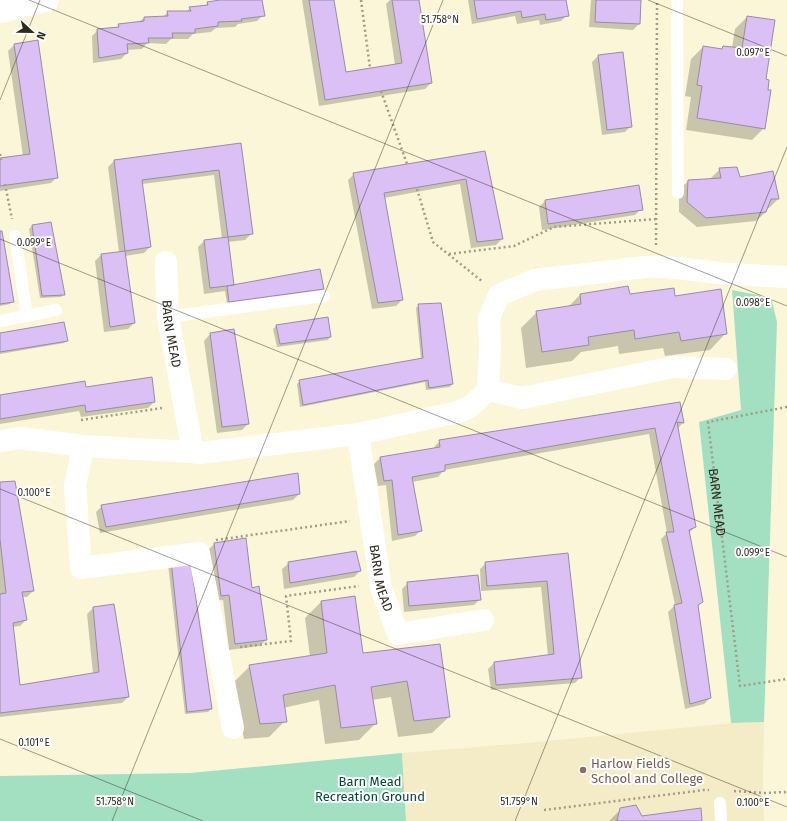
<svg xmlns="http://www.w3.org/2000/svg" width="787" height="821" font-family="'Fira Sans',sans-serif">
  <rect width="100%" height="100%" fill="#fcf6d8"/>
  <!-- built -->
  <path fill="#f4ecc7" d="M764,722L763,786L764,821H406L402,753L527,743L731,723Z"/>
  <!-- green -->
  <path fill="#a3e0c2" d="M732,290L758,295L772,301L777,322L764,722L731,723L699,422L741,410Z
    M402,753L406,821H0V776L190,773Z"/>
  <!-- shadow -->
  <path fill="#0003" d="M227,0H261L263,15L257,21L238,24L235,27L216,28L211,32L193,34L188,39H171L166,44L147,43L142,49L126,50L127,53L121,59L93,63L92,36L98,30L116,29L119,25L139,22L144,18L163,17L168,12H186L190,8L204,7L208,3Z
    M302,0H333L345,73L395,65L386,4L390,0H418L431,83L425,89L319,106Z
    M468,0H564L567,15L561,21L540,25L539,20L517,24L515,16L472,24Z
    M591,0H640L639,24L633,30L589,27Z
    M747,17L764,128L752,140L686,130L691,97L685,96L691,59L703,47L720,50L723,47L732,48L735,29Z
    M14,45L57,177L51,183L0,191V159L23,156L8,51Z
    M598,56L631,126L625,132L602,135L592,62Z
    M240,144L251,234L245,240L228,242L233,286L323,289L321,292L227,304L225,291L204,294L198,247L204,241L222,239L214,175L142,184L150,247L144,253L125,256L134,323L128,329L104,332L95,261L101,255L119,252L108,167L114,161Z
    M484,152L502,239L496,245L471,248L460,184L384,198L402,300L396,306L372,309L348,180L354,174Z
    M720,169L739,178L778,199L769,208H767L766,212L756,221L697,227L679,212V191L688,181L711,180V178Z
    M545,201L641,209L635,215L542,230L539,207Z
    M50,223L64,294L61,297L40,298L29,229L32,226Z
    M0,232L12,301L10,304L0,306Z
    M628,288L629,295L674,297L726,333L710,350L665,356L663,348L619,354L618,346L581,352L572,361L526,368L521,328L537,312L568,307L580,295Z
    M441,304L452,384L450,387L426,390L425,382L300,407L297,384L300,381L421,360L416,308L419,305Z
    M327,318L330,337L328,340L277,347L273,329L276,326Z
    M233,330L248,424L242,430L217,433L204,341L210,334Z
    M0,334L67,340L64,343L0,354Z
    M85,388L154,402L148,408L81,417L79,411L0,424V396Z
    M680,404L683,423L677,429L695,527L688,534L702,601L697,607L710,698L704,704L685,709L668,612L675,605L661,539L667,533L649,434L444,470L438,477L412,482L421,530L415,536L392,541L386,485L378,486L374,464L380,458L434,449V447L440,441Z
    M0,483L33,591L27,597H22L26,620L20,626L12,627L19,686L93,674L87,614L93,608L128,697L122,703L0,717Z
    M299,494L293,500L100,533L96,512L102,506Z
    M214,544L251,589L266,640L260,646L229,650L223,600L215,601L208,550Z
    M567,554L581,677L575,683L491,690L488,669L494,663L548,656L541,587L481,591L480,569L486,563Z
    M190,559L211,709L208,712L185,714L168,564Z
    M289,563L360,571L354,577L284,589L282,569Z
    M408,583L480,599L474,605L404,612L402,589Z
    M321,602L362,654L439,645L449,717L432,733L398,737L391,697L372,700L376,723L359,740L325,744L319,700L283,708L285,721L269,737L244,739L233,683L250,666L310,657L305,618Z
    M621,809L642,817L701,821H609Z"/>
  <!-- building -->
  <path fill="#dbc0f6" stroke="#988ca5" d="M220,0H262L265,16L241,19L242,21L218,22V26L195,29V33H172L173,38H148L149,43L127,44L128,53L99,58L97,29L119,27L118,24L144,21V17L168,16L167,11H191L189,7L208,5L207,2Z
    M309,0H334L346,72L402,63L392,0H419L432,83L325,100Z
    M474,0H566L569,16L546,20L545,14L522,18L521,11L477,19Z
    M596,0H641L640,24L595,22Z
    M747,16L775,20L766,79L769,80L768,90H771L765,129L697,118L702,86L697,85L703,46L722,49L723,46L742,48Z
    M38,40L58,178L0,186V158L30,154L14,44Z
    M623,52L632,127L607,130L598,55Z
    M241,143L253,234L228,237L219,170L142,180L151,247L125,251L114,160Z
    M485,151L503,239L477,242L466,179L384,193L403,300L378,303L353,173Z
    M737,167L740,177L773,171L779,199H771L766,212L706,218L687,202L688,180L721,178L719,168Z
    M639,185L643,210L548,224L545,200Z
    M51,222L65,295L42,296L32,225Z
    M0,231H2L14,302L0,304Z
    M228,237L234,285L210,288L204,240Z
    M125,251L135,323L110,327L101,254Z
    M320,269L324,289L229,302L227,286Z
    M628,286L630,294L674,288L675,296L721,289L727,334L681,341L679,332L635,339L634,330L588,337L589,345L542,352L536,311L581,304L580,294Z
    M441,303L453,384L429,388L428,380L303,405L299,380L423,358L418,304Z
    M328,317L331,337L280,344L276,325Z
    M64,322L68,341L0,352V333Z
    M234,329L249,424L222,427L210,333Z
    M152,377L155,402L86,412L85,405L0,419V395L85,381L86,387Z
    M680,402L684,423L677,422L696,527L689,530L703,602L698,605L711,698L690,704L674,605L682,603L666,532H674L655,428L445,465V471L412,477L422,531L398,535L392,480L384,481L380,457L440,447L439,440Z
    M298,473L300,494L106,527L101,505Z
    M15,481L34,591L22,592L27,620L13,623L20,685L99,672L93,607L114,604L129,697L0,713V594L6,593L0,539V482Z
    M246,538L252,588L259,586L267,640L235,644L229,595L221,596L214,543Z
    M356,551L361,571L290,583L288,562Z
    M568,553L582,678L496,685L494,662L554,654L547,581L487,586L485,562Z
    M190,558L212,709L187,712L171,560Z
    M478,575L481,600L409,606L407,582Z
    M355,596L363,653L440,644L450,717L414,721L407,681L371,687L377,724L341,728L335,685L283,695L287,722L260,724L249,665L327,653L321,601Z
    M636,805L642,816L701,808L702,821H617L620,808Z"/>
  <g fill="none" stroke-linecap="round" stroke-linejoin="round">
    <!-- path -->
    <g stroke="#a09c86" stroke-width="2.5" stroke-dasharray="2 3" stroke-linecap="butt">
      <path d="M361,0L370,68"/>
      <path d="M381,91L407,164"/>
      <path d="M0,154L1,160"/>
      <path d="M5,184L12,219"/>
      <path d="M417,189L433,242L483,282"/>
      <path d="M656,245L657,0"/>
      <path d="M449,254L514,246L554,227L656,219"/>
      <path id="s1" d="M787,407L708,422L740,686L787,679"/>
      <path d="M81,420L162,408"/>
      <path d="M216,540L350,521"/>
      <path d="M240,647L291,641L286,596L359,586"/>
      <path d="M734,791L765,793L787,792"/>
      <path d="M544,810L704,790H709"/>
    </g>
    <!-- service -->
    <path stroke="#fff" stroke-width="12" d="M677,0L678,193
      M15,236L27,316
      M168,317L324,296
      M0,321L56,310
      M720,803L721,821"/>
    <!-- minor -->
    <g stroke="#fff" stroke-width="22">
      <path id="s2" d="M166,262L168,317L193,452"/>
      <path d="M488,390L522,398L674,367L726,369"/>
      <path id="s3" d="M358,434L381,588L398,634L483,620"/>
      <path d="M0,441L21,438L83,446L193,452L200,453L358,434L458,412L470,407L488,390L490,347L489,319L499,295L535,280L645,267H667L728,274L787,277"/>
      <path d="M83,446L75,486L81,568L199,553L233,728"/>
    </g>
    <!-- tertiary -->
    <path stroke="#fff" stroke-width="22" d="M0,12L48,0"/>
  </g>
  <!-- ticks -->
  <path fill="none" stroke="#2d2b20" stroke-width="1" stroke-opacity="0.45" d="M29,0L787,306M648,0L787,56M0,100L40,0M0,239L787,557M0,489L787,807M0,739L203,821M112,821L443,0M515,821L787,147"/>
  <!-- markers -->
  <circle fill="#8d6e63" stroke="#fff" stroke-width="1.5" cx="583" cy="770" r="4"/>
  <g text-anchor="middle" stroke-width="4" stroke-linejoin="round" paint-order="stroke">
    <!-- street labels -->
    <g font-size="13" fill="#2d2b20" stroke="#fff">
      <text dy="5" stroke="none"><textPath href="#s2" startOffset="72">BARN MEAD</textPath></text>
      <text dy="5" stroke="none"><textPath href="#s1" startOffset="161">BARN MEAD</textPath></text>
      <text dy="5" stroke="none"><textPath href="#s3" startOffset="146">BARN MEAD</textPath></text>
    </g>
    <!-- education labels -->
    <g font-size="13" fill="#785e54" stroke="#fff" text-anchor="start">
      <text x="591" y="768">Harlow Fields<tspan x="591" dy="15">School and College</tspan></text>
    </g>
    <!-- park labels -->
    <g font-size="13" fill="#014930" stroke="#fff">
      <text x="370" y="786">Barn Mead<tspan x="370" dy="15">Recreation Ground</tspan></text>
    </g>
  </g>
  <g font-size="10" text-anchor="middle" fill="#2d2b20" stroke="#fff" stroke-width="4" stroke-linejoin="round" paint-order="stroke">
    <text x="440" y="23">51.758°N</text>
    <text x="753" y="56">0.097°E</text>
    <text x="34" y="246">0.099°E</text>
    <text x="753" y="306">0.098°E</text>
    <text x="34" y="496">0.100°E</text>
    <text x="753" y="556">0.099°E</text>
    <text x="34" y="746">0.101°E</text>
    <text x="115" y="805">51.758°N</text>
    <text x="519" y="805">51.759°N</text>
    <text x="753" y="806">0.100°E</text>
  </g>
  <!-- north arrow -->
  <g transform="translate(32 32) rotate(112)" stroke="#ffffff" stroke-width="3" paint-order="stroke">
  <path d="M0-3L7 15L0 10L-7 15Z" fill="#2d2b20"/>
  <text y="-6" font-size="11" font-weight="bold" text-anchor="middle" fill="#2d2b20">N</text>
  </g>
</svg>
